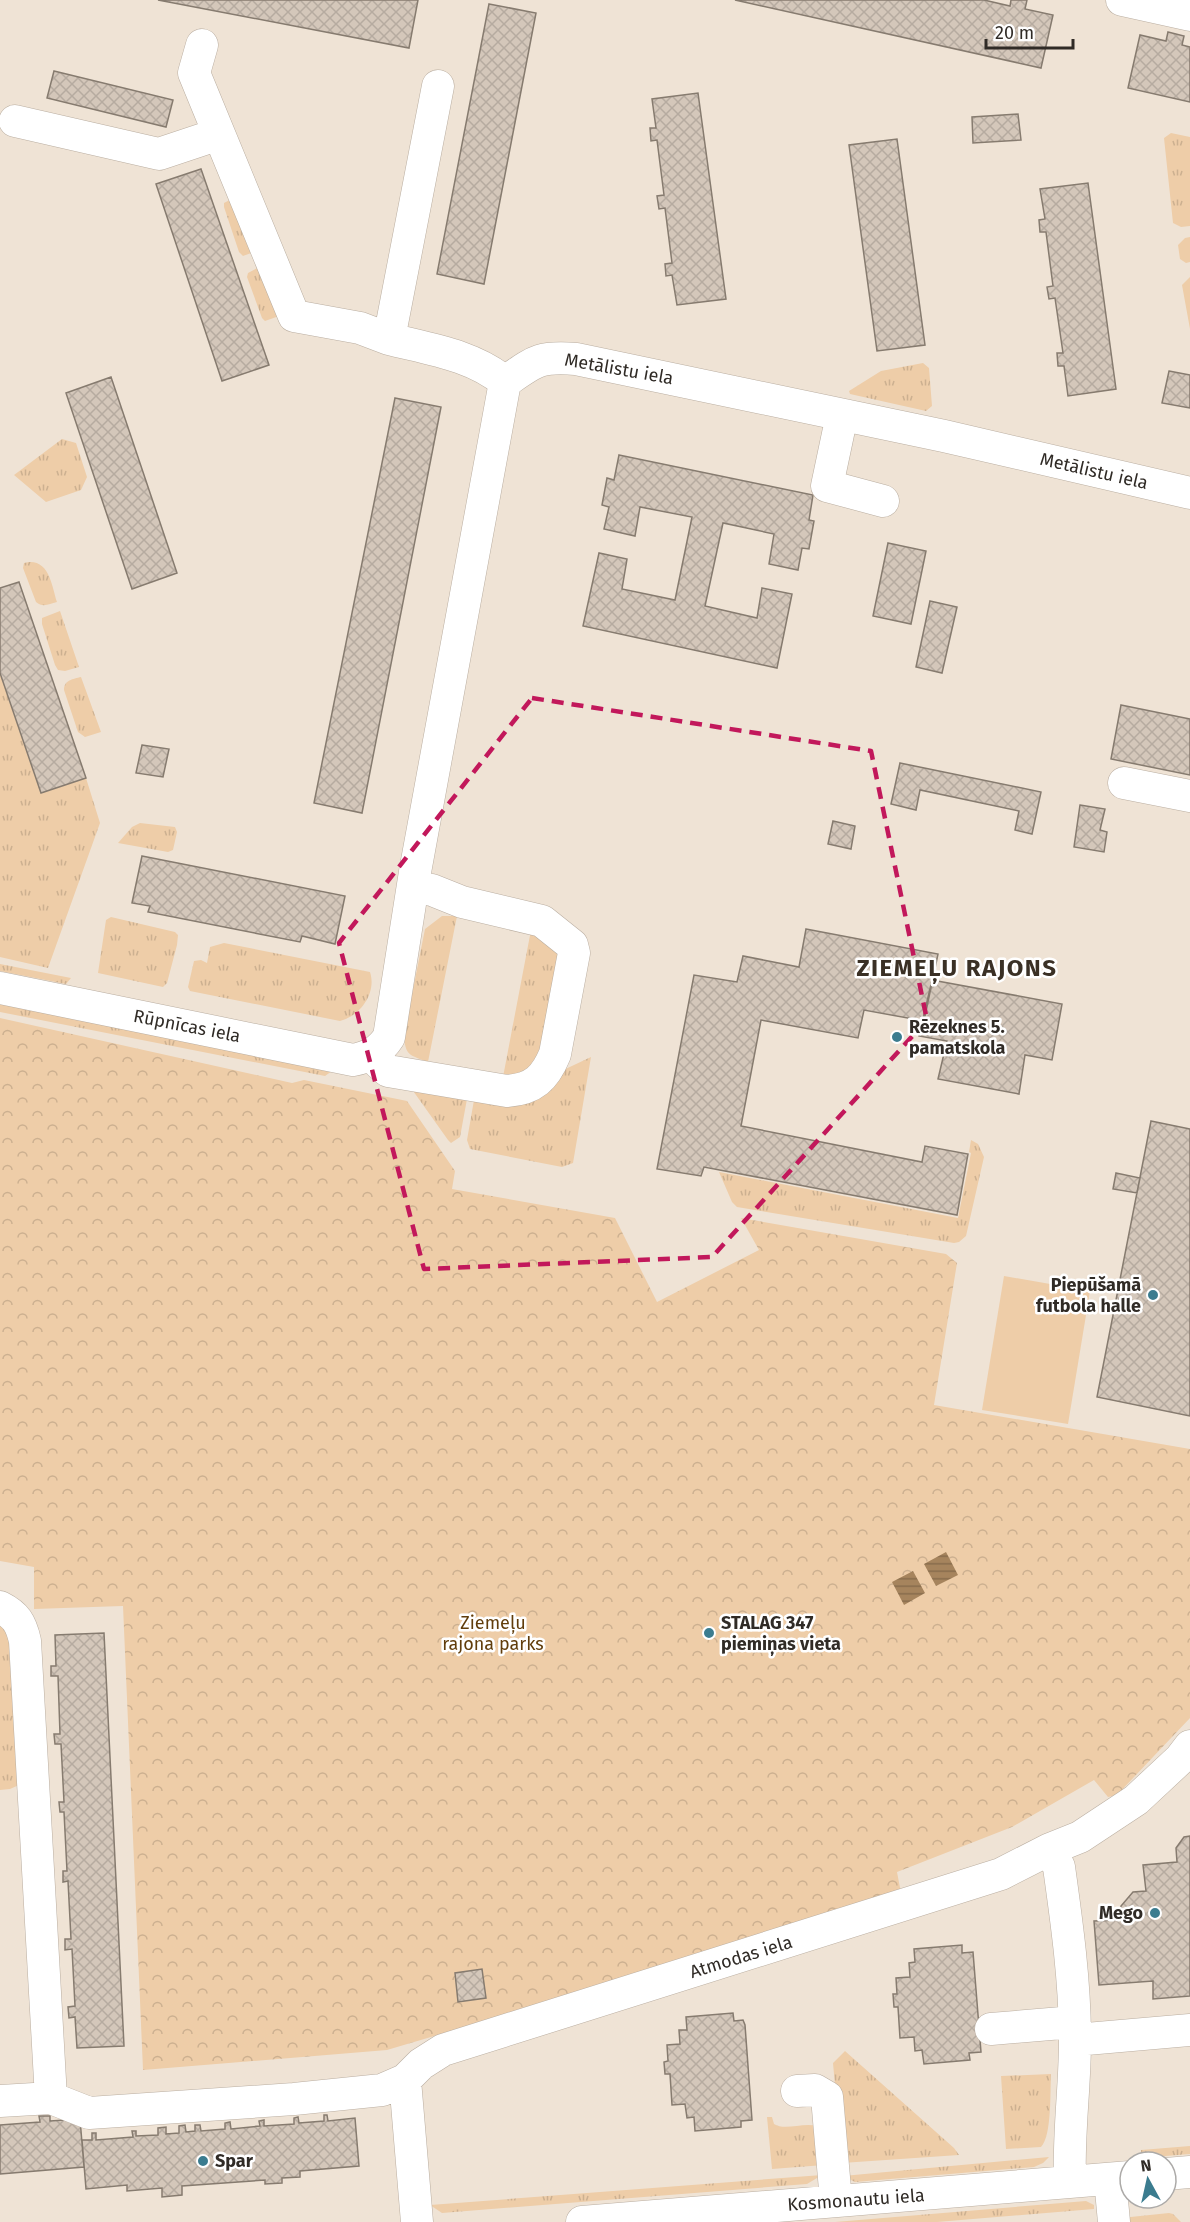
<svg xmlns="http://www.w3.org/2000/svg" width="1190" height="2222" font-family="'Fira Sans',sans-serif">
  <defs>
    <pattern id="grass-tufts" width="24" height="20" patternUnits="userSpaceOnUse" patternTransform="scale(1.5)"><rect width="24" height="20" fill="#eecda8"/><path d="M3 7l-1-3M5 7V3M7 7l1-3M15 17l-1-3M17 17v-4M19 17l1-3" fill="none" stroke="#ccb090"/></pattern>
    <pattern id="forest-crowns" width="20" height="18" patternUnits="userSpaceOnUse" patternTransform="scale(1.5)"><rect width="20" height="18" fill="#eecda8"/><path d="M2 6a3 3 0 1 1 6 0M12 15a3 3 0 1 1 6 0" fill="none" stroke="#ccb090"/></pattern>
    <pattern id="water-rules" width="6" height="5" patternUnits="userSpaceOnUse" patternTransform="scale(1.5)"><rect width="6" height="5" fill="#a6845d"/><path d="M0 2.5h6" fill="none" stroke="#886c4d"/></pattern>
    <pattern id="building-cross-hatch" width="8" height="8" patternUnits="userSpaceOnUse" patternTransform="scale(1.5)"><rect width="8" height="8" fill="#d4c7ba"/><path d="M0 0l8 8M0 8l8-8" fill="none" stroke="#b6aba0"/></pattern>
  </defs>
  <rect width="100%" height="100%" fill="#efe3d5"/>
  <!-- grass -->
  <path fill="url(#grass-tufts)" d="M1171,133L1190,137V226L1181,227L1173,223L1164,138Z
    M239,195L259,250L243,256L239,252L224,207V203Z
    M1190,237V262L1186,263L1180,259L1178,245L1185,238Z
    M265,264L282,315L265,321L262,318L247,277L248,273Z
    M1190,277V329L1182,285Z
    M923,363L929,368L932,406L926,411L850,394L849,391L881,371Z
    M62,439L76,443L87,477L81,490L46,502L14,475Z
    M29,562C50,561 52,587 57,602C49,604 43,608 36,602L23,568L24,563Z
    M60,611L79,667L65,671L58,670L55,665L42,624V618Z
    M0,673L41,793L86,778L100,823L48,968L0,957Z
    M81,677L101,732L85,737L78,732L64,690C64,680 73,679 81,677Z
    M140,823L175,827L177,832L173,850L168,852L118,843L132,827Z
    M442,916H457L428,1062C410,1055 405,1056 404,1035L425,929Z
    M111,917L175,932L178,935L177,945L167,983L163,987L98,973L106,920Z
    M531,930L543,935L560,957L545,1050L526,1074L503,1077Z
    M224,943L370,972C377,993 360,1016 340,1021L190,991L188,987L194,961L201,960L207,963L210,947Z
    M0,964L71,978L66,984L0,971Z
    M0,1004L332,1071L325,1076L0,1012Z
    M591,1057L573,1163L562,1167L470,1149L467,1140L474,1100L557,1073Z
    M411,1088L467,1099L460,1137L451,1143L448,1140Z
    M971,1140L978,1144L984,1157L966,1236L959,1242L954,1243L737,1207L732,1202L719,1172L958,1218L971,1153L969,1152Z
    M0,1623L12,1638L19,1785L10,1789L0,1790Z
    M845,2051L954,2148L959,2155L842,2163L833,2063Z
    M1051,2074C1050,2090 1052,2136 1041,2147L1006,2149L1001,2076Z
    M767,2117H772L774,2124C785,2131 803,2122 817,2126L824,2165L772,2169Z
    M1190,2146V2154L1141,2158V2150Z
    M1049,2157L1043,2163L1034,2167L855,2182L843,2176Z
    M822,2175L807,2184L442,2213L430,2205Z
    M1086,2201L1094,2205V2209L937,2222H835Z
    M1169,2213L1173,2214L1181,2222H1121V2218Z"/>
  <!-- forest -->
  <path fill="url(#forest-crowns)" d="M0,1018L292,1083L304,1080L407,1101L455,1171L452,1189L615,1218L657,1302L759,1250L741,1218L946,1254L957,1263L934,1405L1190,1449V1718L1117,1795L1108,1797L1094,1780L1012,1827L897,1872L901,1893L890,1901L387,2050L143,2070L123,1606L34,1609V1567L0,1561Z"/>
  <!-- pitch -->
  <path fill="#eecda8" d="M1004,1276L1090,1291L1068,1424L982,1410Z"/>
  <!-- water -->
  <path fill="url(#water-rules)" d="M946,1552L958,1575L936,1586L924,1564Z
    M913,1571L925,1593L904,1605L892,1582Z"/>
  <!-- building -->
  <path fill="url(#building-cross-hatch)" stroke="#867b6f" stroke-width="1.5" d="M158,0H418L409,48Z
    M735,0H984L1010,6L1011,0H1027L1025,9L1053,15L1041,68Z
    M489,4L536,13L484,284L437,274Z
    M1168,32L1184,36L1182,45L1190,47V102L1128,88L1140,35L1166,41Z
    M54,71L173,100L166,127L47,98Z
    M698,93L726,299L677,305L672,275L666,276L665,264L672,263L665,208L659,209L657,196L664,195L657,140L651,141L650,128H656L652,99Z
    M1018,114L1021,140L973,143L972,117Z
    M897,139L925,345L877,351L849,145Z
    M201,169L269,365L222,381L156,184Z
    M1088,183L1116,389L1068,396L1064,366H1058L1057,353H1063L1055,298L1049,299L1047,287L1053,286L1046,232H1040L1039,220L1045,219L1040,189Z
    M1169,371L1190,375V408L1162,403Z
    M111,377L177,573L132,589L66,393Z
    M395,398L441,407L362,813L314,803Z
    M619,455L813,495L809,520L814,521L809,549L802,548L798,570L769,564L774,534L723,523L705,606L757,618L762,588L792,594L777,668L583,626L599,553L627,559L622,589L675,600L692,517L640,507L635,536L604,529L609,507L602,505L607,478L614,480Z
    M888,543L926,551L911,624L873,616Z
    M19,582L86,778L41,793L0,673V588Z
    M930,601L957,607L942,673L916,667Z
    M1121,705L1190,719V775L1111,759Z
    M142,745L169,749L163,777L136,773Z
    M900,763L1041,792L1032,834L1015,830L1019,811L920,790L916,810L891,804Z
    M1080,805L1105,809L1100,830L1107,832L1104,852L1074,847Z
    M833,821L855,826L851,849L828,844Z
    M142,856L345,896L335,944L302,936L300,942L148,912L150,906L132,903Z
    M806,929L938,954L924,1021L864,1010L858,1038L761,1020L741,1126L922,1162L925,1146L968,1154L957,1215L704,1167L701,1176L657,1169L694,975L737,982L743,956L799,967Z
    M932,980L1062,1004L1052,1060L1025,1055L1019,1094L938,1079L947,1041L919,1036Z
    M1151,1121L1190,1129V1416L1097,1397Z
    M1116,1173L1140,1178L1137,1193L1113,1189Z
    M104,1633L124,2046L77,2048L75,2017L69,2018L68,2007L75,2006L72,1949L65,1950V1939H71L68,1881L63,1882V1871H67L64,1812H60L59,1802H64L61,1744H55L54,1734H60L58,1676H51V1666H56L55,1635Z
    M1190,1836V1996L1153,1999V1981L1099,1985L1094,1921L1120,1920L1121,1906L1133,1892L1146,1891L1143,1865L1177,1862L1176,1848L1184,1837Z
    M962,1945V1953L973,1952L981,2052L969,2053L970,2060L924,2064L922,2050L915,2051L914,2037L900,2038L898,2007H894L893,1994H897L896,1978L910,1977L909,1963L915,1962L914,1949Z
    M482,1969L486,1998L458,2002L455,1973Z
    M733,2013L734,2021L743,2020L745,2025L752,2120L741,2121V2127L695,2131L694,2117L687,2118L685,2104L672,2105L670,2074H665L664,2062L668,2061L667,2045L680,2044L679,2030H687L686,2017Z
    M324,2115H327L328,2121L355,2118L359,2166L300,2171V2177L282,2178V2183L265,2184V2180L182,2186V2195L162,2197V2188L127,2191V2185L86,2189L82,2140H92V2133H96V2140L133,2137L132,2131H136V2136L158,2135V2128L166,2127V2134L179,2133V2126L185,2125L186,2132L195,2131V2125H200L201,2131L225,2129V2123L230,2122L231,2129L260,2126L259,2121L264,2120V2126L294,2124V2118L298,2117L299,2123L324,2121Z
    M39,2116H50V2121L80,2119L84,2167L0,2174V2125L40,2122Z"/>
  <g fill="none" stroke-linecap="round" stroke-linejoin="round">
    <defs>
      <path id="minor" d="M1122,0L1190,15
        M202,45L194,73L294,316L360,328L389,339
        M438,86L389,339C429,349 473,355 505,382
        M15,121L159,154L219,134
        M842,415L827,486L883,501
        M1124,783L1190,796
        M0,988L353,1060C369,1057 380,1051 389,1037L415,872L505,382C535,361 539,356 576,359L944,436L1190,493
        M374,1054L379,1063L388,1071L507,1091C534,1089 545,1078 555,1054L574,953L572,945L542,921L462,902L432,890L413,887
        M0,1607C16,1615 21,1623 25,1641L51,2098L89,2113L294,2099L382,2090L405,2080
        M1050,1849L1059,1867C1067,1924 1075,1982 1075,2040C1075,2088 1068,2135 1070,2182
        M991,2029L1074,2022
        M1075,2040L1190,2030
        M797,2091L815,2090L827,2097L836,2201
        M0,2101L51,2098
        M1166,2174L1190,2172
        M1110,2179L1114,2222
        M417,2222L405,2080L421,2064L443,2050L1001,1874L1050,1849L1080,1837L1136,1800L1180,1759L1190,1746
        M582,2222L1130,2177"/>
    </defs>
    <!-- minor casing -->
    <use href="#minor" stroke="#baaea1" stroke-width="33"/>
    <!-- minor -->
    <use href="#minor" stroke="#fff" stroke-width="32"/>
  </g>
  <!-- marked area -->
  <path fill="none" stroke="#c2185b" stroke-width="4.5" stroke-dasharray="12 8" stroke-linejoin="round" d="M532,698L871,751L927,1020L712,1257L424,1269L339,943Z"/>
  <!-- markers -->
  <g fill="#3b7c8f" stroke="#fff" stroke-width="2">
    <circle cx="897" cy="1037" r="6"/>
    <circle cx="1153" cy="1295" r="6"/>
    <circle cx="709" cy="1633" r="6"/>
    <circle cx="1155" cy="1913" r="6"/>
    <circle cx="203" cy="2161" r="6"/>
  </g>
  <g text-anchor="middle" stroke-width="5" stroke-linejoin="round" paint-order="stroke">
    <!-- street labels -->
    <g font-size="18" fill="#302b26" stroke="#fff">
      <text transform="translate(619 369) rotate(10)" y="6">Metālistu iela</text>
      <text transform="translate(1094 471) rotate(13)" y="6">Metālistu iela</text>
      <text transform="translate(187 1026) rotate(11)" y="6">Rūpnīcas iela</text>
      <text transform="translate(741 1957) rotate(-17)" y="6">Atmodas iela</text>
      <text transform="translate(856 2200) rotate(-4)" y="6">Kosmonautu iela</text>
    </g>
    <!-- poi labels -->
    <g font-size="18" font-weight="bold" fill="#302b26" stroke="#fff" text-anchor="start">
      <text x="909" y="1033">Rēzeknes 5.<tspan x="909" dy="21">pamatskola</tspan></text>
      <text x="1141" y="1291" text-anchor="end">Piepūšamā<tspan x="1141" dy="21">futbola halle</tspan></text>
      <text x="721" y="1629">STALAG 347<tspan x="721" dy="21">piemiņas vieta</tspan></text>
      <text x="1143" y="1919" text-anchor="end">Mego</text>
      <text x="215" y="2167">Spar</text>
    </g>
    <!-- park labels -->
    <g font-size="18" fill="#613d0b" stroke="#fff">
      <text x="493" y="1629">Ziemeļu<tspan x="493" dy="21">rajona parks</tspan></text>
    </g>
    <!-- district labels -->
    <g font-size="24" font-weight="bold" letter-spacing="1.5" fill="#3a3025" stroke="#fff">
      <text x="957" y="976">ZIEMEĻU RAJONS</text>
    </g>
  </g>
  <!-- north arrow -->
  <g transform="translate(1148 2180) rotate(352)"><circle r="28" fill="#ffffff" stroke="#acaaa8" stroke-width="1.5"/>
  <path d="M0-4.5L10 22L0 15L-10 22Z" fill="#3b7c8f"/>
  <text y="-9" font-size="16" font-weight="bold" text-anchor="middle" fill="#302b26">N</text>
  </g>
  <!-- scale -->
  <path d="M986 39v9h87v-9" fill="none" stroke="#302b26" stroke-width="3"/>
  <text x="995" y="39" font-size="18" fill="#302b26" stroke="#ffffff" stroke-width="4.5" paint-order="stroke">20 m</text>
</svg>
